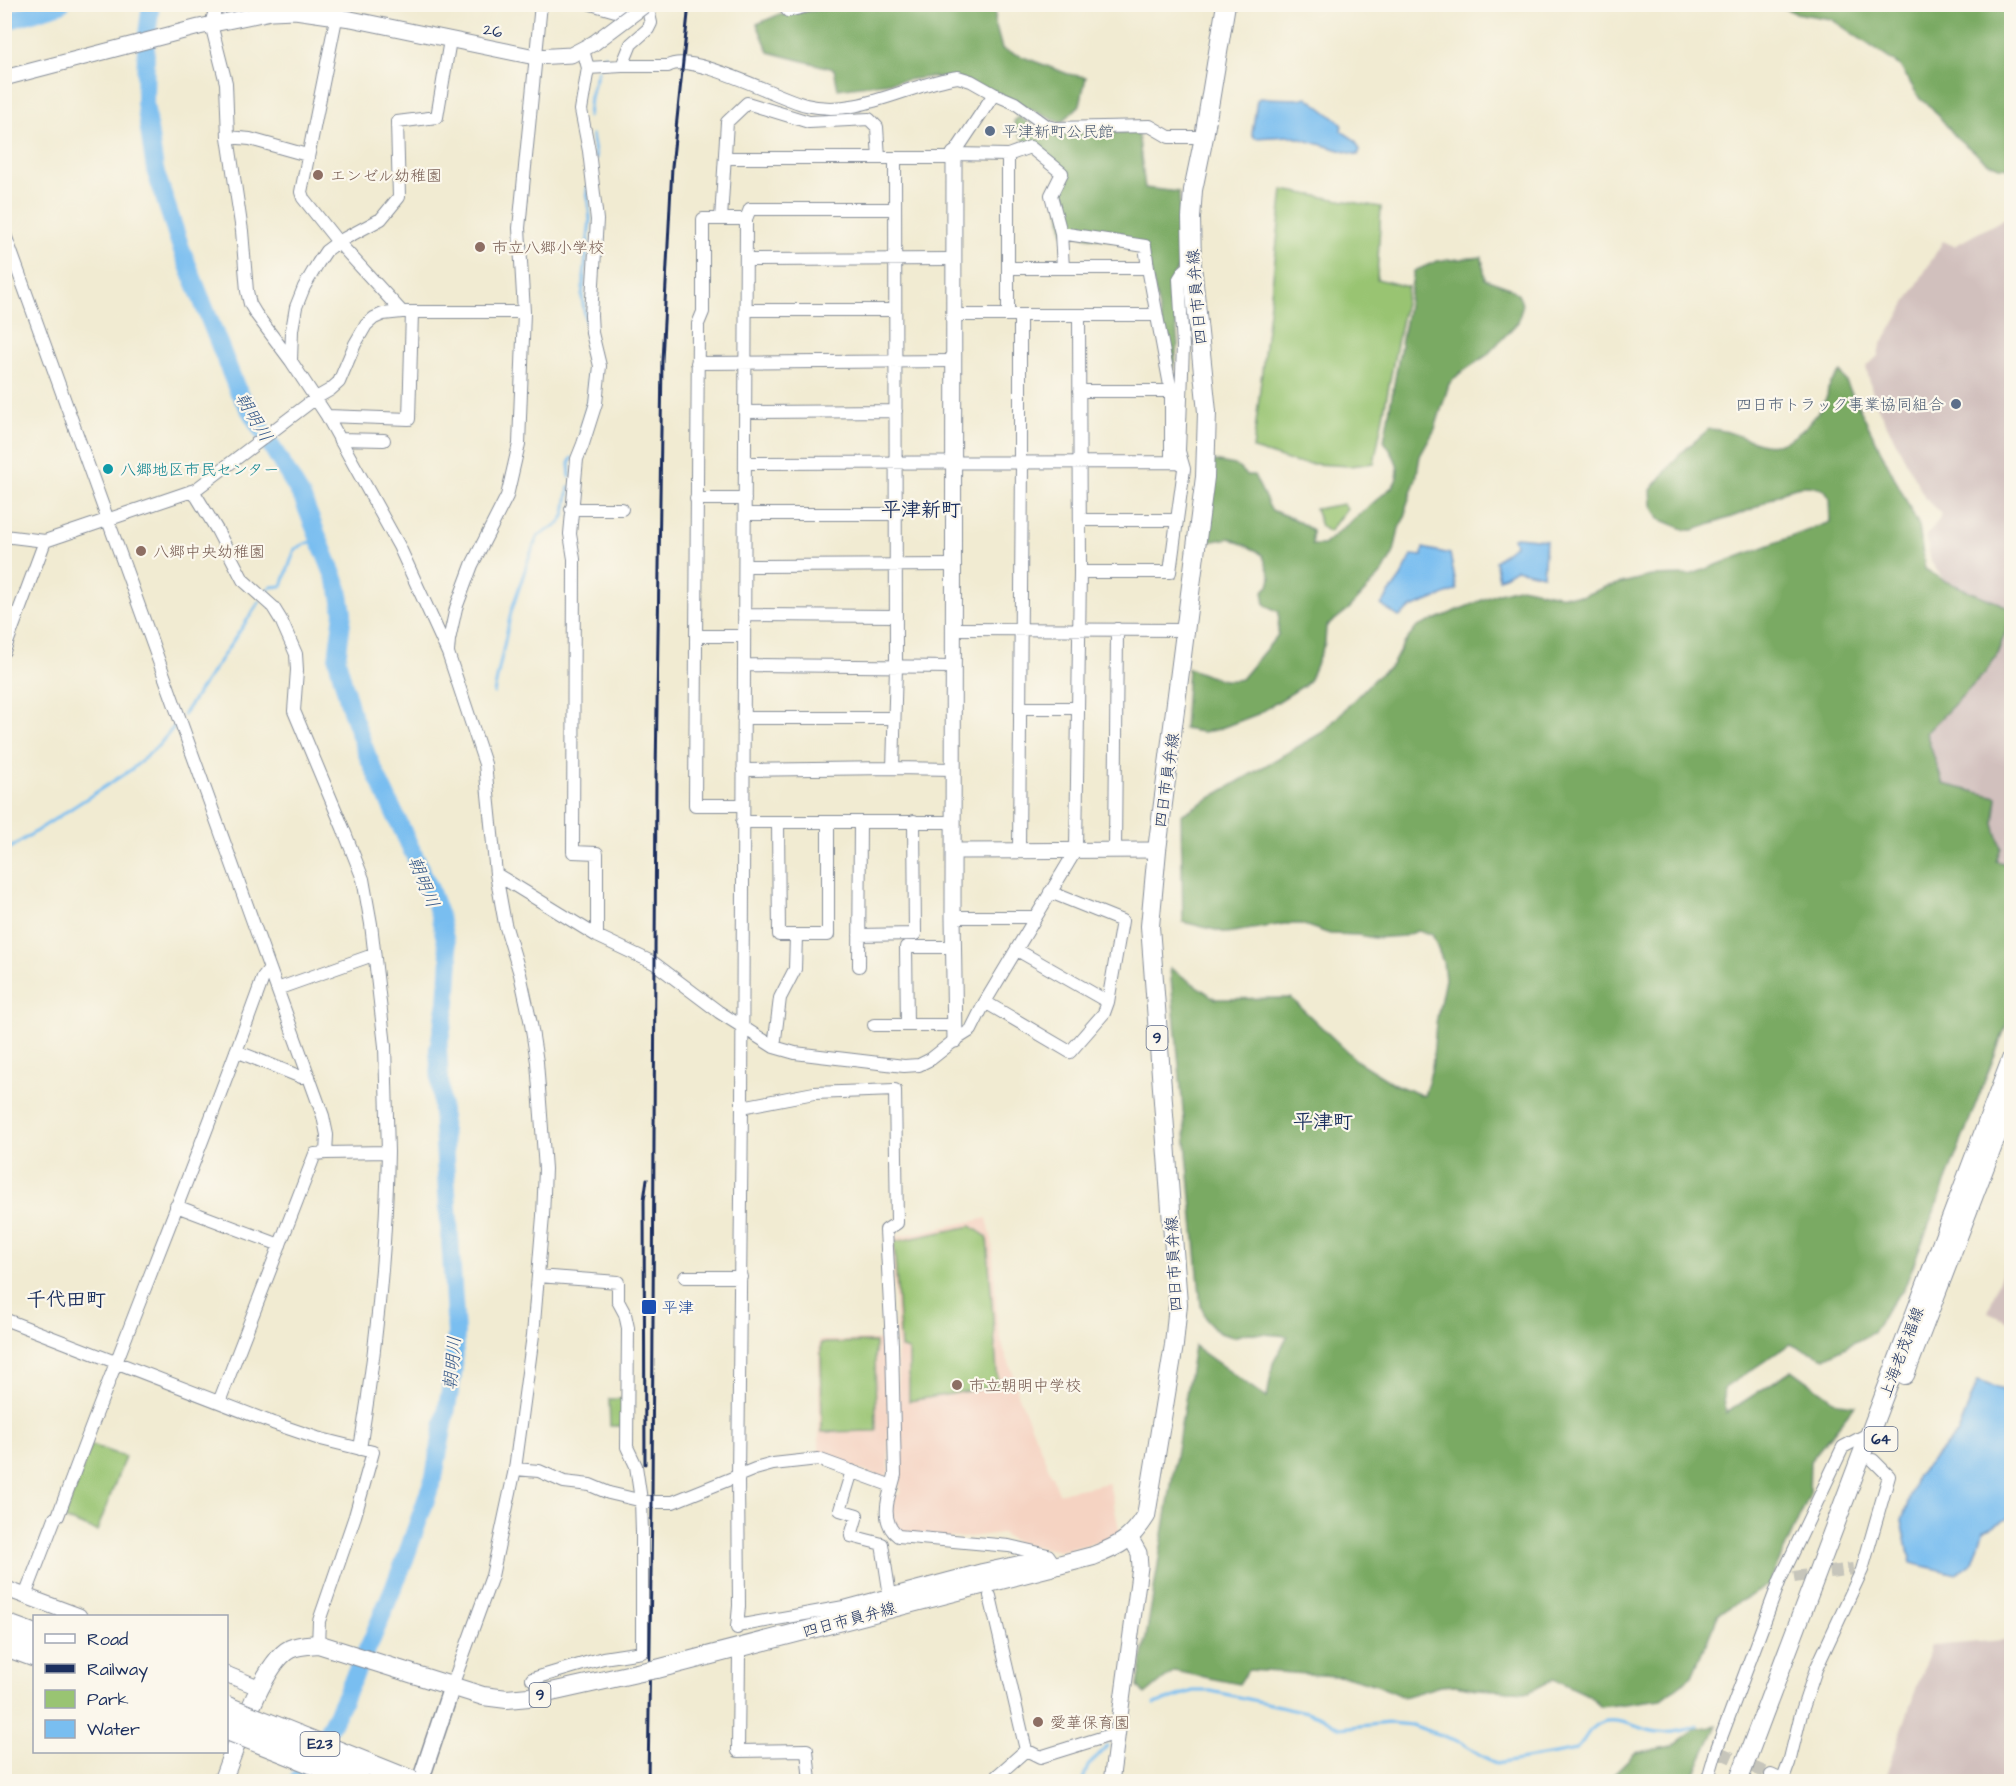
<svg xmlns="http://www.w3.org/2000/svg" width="2016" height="1786" font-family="'Architects Daughter','Klee One',sans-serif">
  <rect width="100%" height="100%" fill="#fbf7ec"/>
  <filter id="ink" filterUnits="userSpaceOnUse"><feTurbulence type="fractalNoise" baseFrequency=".0167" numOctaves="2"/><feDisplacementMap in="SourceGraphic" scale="12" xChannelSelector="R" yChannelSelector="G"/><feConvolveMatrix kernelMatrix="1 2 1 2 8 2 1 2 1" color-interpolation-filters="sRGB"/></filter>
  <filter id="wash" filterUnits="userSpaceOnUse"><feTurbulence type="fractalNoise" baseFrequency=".008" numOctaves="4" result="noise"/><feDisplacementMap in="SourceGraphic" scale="24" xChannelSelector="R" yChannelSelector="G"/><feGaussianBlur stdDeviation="1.35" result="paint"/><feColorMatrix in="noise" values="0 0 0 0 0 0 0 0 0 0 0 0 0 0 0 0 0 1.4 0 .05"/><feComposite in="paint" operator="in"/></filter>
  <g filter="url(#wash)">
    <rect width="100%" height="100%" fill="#f1ebd2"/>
    <!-- built -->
    <path fill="#f5d3c2" d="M987,1218L992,1240L997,1322L1003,1347L1014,1376L1018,1394L1059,1493L1109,1483L1120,1533L1096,1543L1060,1551L1017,1543L1001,1533L960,1538L899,1534L891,1518L894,1496L900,1494L896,1318L891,1238Z
      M819,1340H887L889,1472L885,1478L819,1457Z"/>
    <!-- industrial -->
    <path fill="#d1c0bd" d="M2011,215V608L1945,581L1937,571L1931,561L1926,539L1928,533L1939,520L1941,514L1925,498L1875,402L1866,367L1878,356L1880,347L1943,241L1954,246Z
      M2011,618V865L1996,862L2001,848L1994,824L1997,797L1943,784L1926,733L1985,673L1996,657Z
      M2011,1245V1322L1988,1312Z
      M2011,1635V1781H1884L1931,1646L2004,1640Z"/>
    <!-- green -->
    <path fill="#99c472" stroke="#5a7a68" stroke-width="1.5" d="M1283,190L1381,207L1377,279L1408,287L1374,463L1350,466L1297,463L1253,449Z
      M1343,504L1347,508L1329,532L1321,526L1315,509Z
      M971,1226L987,1237L998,1386L909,1401V1350L901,1348L894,1242Z
      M875,1342L876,1431L822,1432L821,1343Z
      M609,1399H623L624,1426H610Z
      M91,1445L125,1457L97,1531L64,1519Z"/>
    <!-- forest -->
    <path fill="#7aaa64" stroke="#4a6c61" stroke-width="1.5" d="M856,5H996L995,23L1002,49L1068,74L1086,77L1080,105L1061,123L961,79L930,77L838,89L834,69L769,52L757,24L778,15Z
      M1765,5H2011V168L1999,167L1985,161L1956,137L1932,108L1920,99L1900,66L1831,19L1795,13L1780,6Z
      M1019,117L1037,128L1057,134L1138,132L1145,188L1179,192L1182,261L1172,279L1178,345L1172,370L1145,245L1063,233L1058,196L1066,172C1049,159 1017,144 1014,121Z
      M1482,257L1485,279L1510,288L1517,293L1521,300L1522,307L1518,322L1486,356L1460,373L1449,384L1435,429L1420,456L1416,479L1406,507V515L1399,528L1394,552L1383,572L1349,609L1326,627L1325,643L1310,679L1305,685L1258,714L1216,730L1202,732L1184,729L1188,668C1205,674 1222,684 1241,679L1278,635L1279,612L1265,605L1263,591L1269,586L1271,578L1263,556L1257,551L1230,538L1203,543L1213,461L1235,465L1247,475H1254L1271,510L1294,519L1312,530V545H1323L1393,486C1404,470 1394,455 1384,441L1414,271L1437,261Z
      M1841,372L1919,526L1925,569L1945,581L2011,608V618L1996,657L1985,673L1926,733L1943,784L1997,797L1994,824L2001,848L1996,861L2011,865V1013L1904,1289L1887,1309L1874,1332L1825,1358L1790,1344L1723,1389L1726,1413L1792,1370L1838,1403L1855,1405L1810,1461L1809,1496L1768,1586L1719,1613L1692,1676L1662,1699L1601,1707L1588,1695L1554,1679L1529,1692L1477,1689L1455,1685L1440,1686L1403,1697L1377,1685L1349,1677L1248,1670L1239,1684L1174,1671L1145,1695L1138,1686L1194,1346L1267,1398L1273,1363L1288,1336L1248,1333L1233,1337L1219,1333L1207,1320L1201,1306L1170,968L1216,999L1291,998L1357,1061L1394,1084L1424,1096L1432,1068L1436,1023L1445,979L1443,962L1432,934L1417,931L1404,936L1374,938L1358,935L1330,934L1301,924H1284L1227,933L1183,922L1181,815L1323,732L1374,679L1392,665L1403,645L1417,627L1499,593L1521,587L1558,595L1583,596L1605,587L1651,576L1690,575L1830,522L1829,497L1825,490C1792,478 1780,496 1752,509C1734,517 1713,523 1694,530H1686L1659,519L1652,505L1651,490L1680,454L1709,429C1729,429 1745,440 1764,444C1791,449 1817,419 1827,396C1828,393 1827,389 1829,387C1830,382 1837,376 1841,372Z
      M1717,1725L1691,1781H1606L1635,1753L1672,1746L1696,1729Z"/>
    <!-- water -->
    <path fill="#79bef0" stroke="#4a76a7" stroke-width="1.5" d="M1307,97L1342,124L1341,131L1355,140L1360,150L1358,155L1290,136L1255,138L1252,134L1257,100L1260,98L1299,99Z
      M1516,537L1546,540L1543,575L1516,569L1499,579L1495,561L1515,545L1513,538Z
      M1423,548L1450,554L1457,590L1411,608L1399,617L1381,605L1401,577L1412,555L1422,556Z
      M1978,1381L2011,1393V1517L1984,1530L1973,1562L1957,1574L1911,1563L1902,1521L1917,1475L1958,1433Z"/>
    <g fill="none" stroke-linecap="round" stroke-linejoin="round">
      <!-- stream -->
      <path stroke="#79bef0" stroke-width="3" d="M601,65L605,55
        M588,117L590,97L598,71
        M592,135L596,158
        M586,322L582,297L590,219L587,190L588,187
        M581,432L590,396L588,375L590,359V347
        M570,477L569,463L572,458
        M264,596L270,587L282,586L295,549L307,543L319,540
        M494,693L511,612L530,555L538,536L560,523L565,514L569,487
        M183,715L260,601
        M4,852L132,769L159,745L177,723
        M1154,1704L1193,1691H1211L1307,1712L1321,1717L1340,1728L1389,1723L1412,1725L1460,1742L1496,1764L1572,1751C1587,1745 1585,1725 1606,1721C1620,1719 1634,1726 1647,1730C1664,1735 1682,1732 1698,1726
        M308,1772L321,1782
        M1082,1782L1088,1766L1107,1746"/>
      <!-- river -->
      <path stroke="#79bef0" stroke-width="18" d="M151,4L146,43L145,103L155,170L181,248L237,389L302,497L339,589L343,613L337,659L351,711L368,757L430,889L439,914L450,959L447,1003L438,1049L456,1333L453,1375L434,1477L404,1562L372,1639L332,1723L297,1782
        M4,22L61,4"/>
    </g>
  </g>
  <g filter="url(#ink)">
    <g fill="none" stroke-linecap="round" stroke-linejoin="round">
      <!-- minor-tunnel -->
      <path stroke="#c6c5bb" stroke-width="12" stroke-dasharray="12 6" stroke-linecap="butt" d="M1794,1577L1853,1569
        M1721,1753L1771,1775"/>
      <defs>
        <path id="minor" d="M217,4L211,24L226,83L228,137L242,231L247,291L250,304L256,314L291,361L327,416L399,546L448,653L485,764L496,874L505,924L520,974L531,1024L537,1062L545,1169L543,1216L533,1335L515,1469L492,1576L452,1686
          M339,4L301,192L303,198L338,242L402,312
          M591,4L619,12L623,4
          M783,4L788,11L816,4
          M583,50L588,68L581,110L589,151L597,220L591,315L592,333L600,366L596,403L583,444L577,459L570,534L574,559L573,852L597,853V936
          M622,66L631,44L648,29L651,23L649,14L643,4
          M588,68L622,66H668C692,51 777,98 806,105C858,118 908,84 958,77L971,81L994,94L1015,103L1047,126L1055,128L1150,126L1169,137H1204
          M228,137L250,139L307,155
          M954,154L1008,155V315
          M954,154L994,94
          M1008,155L1030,147L1062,173L1051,195L1061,233L1145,246L1148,268
          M725,158H953
          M721,219L727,122L747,103L809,122L869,119L877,127L879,158
          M746,219L750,209H895
          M4,232L323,1116L327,1135L326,1153L315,1154L219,1402
          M1061,233L1063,268
          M746,260L953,259
          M1008,268H1148L1171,391V462
          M746,310H895
          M953,315H1156
          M1020,315V463
          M291,361L292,330L296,307L304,287L318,263L326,251L338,242L381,219L399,197L397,122L437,117L450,40
          M697,363L954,361
          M1079,391H1171
          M746,412L896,411
          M327,416L409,419L412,312
          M339,439L384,440
          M745,463L1182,462L1179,451L1183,346L1179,279L1184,271L1192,264
          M191,491L197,497L217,530L243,580L273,607L281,620L296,654L297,670L294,711L343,828L363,879L371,924L385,1046L388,1152
          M696,499H745
          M571,509H622
          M745,514H895
          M1080,520H1177L1184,469L1182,462
          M4,536L45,541L195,490L316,398L330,390L339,382L355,344L366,325L374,318L383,314L402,312H524
          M745,566L954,565
          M1080,572H1170L1177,520
          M744,615L896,616
          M953,629L1186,630
          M696,636H744
          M4,651L45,541
          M448,652L449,640L456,608L472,565L507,496L519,444L524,312L519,228L541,4
          M744,665L953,667
          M1021,708H1078
          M743,718H893
          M893,768L954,769
          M743,770L893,768L896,667L895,158
          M742,822H953
          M778,822L779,935H828V822
          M1019,851L1022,463
          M1115,851L1117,629
          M496,874L597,936L654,963L719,1012L774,1047L795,1053L904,1066L919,1065L931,1059L955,1040L971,1030L985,1002L1076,850L1080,572L1079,315
          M953,917H1036
          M859,935L915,934L914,821
          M1017,950L1108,1002
          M859,966L860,822
          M277,989L373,955
          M985,1002L1070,1052L1104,1013L1108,1002L1122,921L1050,892
          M874,1025H953
          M907,1025L906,947H953
          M774,1047L780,998L795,969L796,936
          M236,1051L301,1077L309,1076
          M742,1107L814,1093L895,1090L897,1223L886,1230L892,1344L895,1475L892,1486
          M326,1153L388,1152C386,1252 376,1351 360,1449
          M176,1206L280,1245
          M685,1277H741
          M4,1319L273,1423L317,1438L373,1452L355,1516L319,1621L318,1644
          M515,1469L539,1471L564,1482L590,1485L609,1493L647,1502H673L755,1469L773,1464L818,1459L892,1486C886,1502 882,1524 898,1536L1009,1546L1048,1555L1055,1565
          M852,1471L840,1510L857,1515L851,1536L882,1544L890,1596
          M25,1596L55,1518L58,1516C124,1336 198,1159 263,978L270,969
          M990,1596L1026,1750
          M737,1626L844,1607L982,1570L1043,1557
          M737,1628L739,1606L738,1476L742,1107L746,219H703V312L698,324L695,805H743
          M739,1653L738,1751L807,1750L810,1782
          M532,1679L603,1658L642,1652V1532L641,1500L636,1466L627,1447L628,1328L625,1314L618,1301V1282L538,1276
          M1771,1775L1782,1780
          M990,1782L1026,1750L1040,1757L1117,1733
          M1707,1782L1716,1751L1780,1580L1843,1447L1870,1433
          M1782,1782L1789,1763L1801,1714L1816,1669L1862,1570L1889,1476L1873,1460"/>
        <path id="tertiary" d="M4,78L199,27L271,12L295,11L351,19L535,57L571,55L594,43
          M954,154L953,917L955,1040
          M953,851L1157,850
          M4,1588L79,1616
          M226,1674L260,1688
          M1111,1782L1140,1567L1139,1553L1130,1537"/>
        <path id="secondary" d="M420,1782L452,1686"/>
        <path id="primary" d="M1905,1375L2012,1096
          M657,1669L1093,1556C1119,1546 1131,1540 1146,1516L1174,1345L1178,1304L1150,926L1157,850L1205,477L1207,412L1192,264L1191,218L1193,190L1204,137L1226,4
          M222,1782C234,1751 262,1663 290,1649C299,1645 309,1645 318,1644L483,1696L507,1699L529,1697L641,1672
          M1738,1782L2012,1057"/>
        <path id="motorway" d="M4,1624L34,1635
          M4,1645L34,1656"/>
      </defs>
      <!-- minor casing -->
      <use href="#minor" stroke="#868d98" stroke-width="14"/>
      <!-- tertiary casing -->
      <use href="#tertiary" stroke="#868d98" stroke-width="17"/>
      <!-- secondary casing -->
      <use href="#secondary" stroke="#868d98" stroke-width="19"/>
      <!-- primary casing -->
      <use href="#primary" stroke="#868d98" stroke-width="20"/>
      <!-- motorway casing -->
      <use href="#motorway" stroke="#868d98" stroke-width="23"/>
      <!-- minor -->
      <use href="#minor" stroke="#fff" stroke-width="12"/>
      <!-- tertiary -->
      <use href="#tertiary" stroke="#fff" stroke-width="15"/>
      <!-- secondary -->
      <use href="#secondary" stroke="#fff" stroke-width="16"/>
      <!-- primary -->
      <use href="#primary" stroke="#fff" stroke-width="18"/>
      <!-- motorway -->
      <use href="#motorway" stroke="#fff" stroke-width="21"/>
      <!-- rail -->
      <path stroke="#1b2f5e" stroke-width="3" d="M645,1464L644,1200L647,1179
        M648,1782L652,1503L656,775L662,361L672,167L689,4"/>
      <defs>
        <path id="tertiary-bridge" d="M594,43L646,4"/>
        <path id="primary-bridge" d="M641,1672L657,1669"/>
        <path id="motorway-bridge" d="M226,1707L413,1782
          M226,1729L360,1782"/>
      </defs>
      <!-- tertiary-bridge casing -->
      <use href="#tertiary-bridge" stroke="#868d98" stroke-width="17" stroke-linecap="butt"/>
      <!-- primary-bridge casing -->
      <use href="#primary-bridge" stroke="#868d98" stroke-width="20" stroke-linecap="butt"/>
      <!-- motorway-bridge casing -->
      <use href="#motorway-bridge" stroke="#868d98" stroke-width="23" stroke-linecap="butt"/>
      <!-- tertiary-bridge -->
      <use href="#tertiary-bridge" stroke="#fff" stroke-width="15"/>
      <!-- primary-bridge -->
      <use href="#primary-bridge" stroke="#fff" stroke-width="18"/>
      <!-- motorway-bridge -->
      <use href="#motorway-bridge" stroke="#fff" stroke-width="21"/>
    </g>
  </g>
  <!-- markers -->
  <g fill="#5c6f8a" stroke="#fbf7ec" stroke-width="2">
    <circle cx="990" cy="131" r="6"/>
    <circle cx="1956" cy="404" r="6"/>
  </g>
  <g fill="#8d6e63" stroke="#fbf7ec" stroke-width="2">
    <circle cx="318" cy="175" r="6"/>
    <circle cx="480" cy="247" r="6"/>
    <circle cx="141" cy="551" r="6"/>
    <circle cx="957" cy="1385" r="6"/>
    <circle cx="1038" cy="1722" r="6"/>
  </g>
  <circle fill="#0f9aa8" stroke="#fbf7ec" stroke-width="2" cx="108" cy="469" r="6"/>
  <rect fill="#1a4fb4" stroke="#fbf7ec" stroke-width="2" x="641" y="1299" width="16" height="16" rx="3"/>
  <g text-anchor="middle" stroke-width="4.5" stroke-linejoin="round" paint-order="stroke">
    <!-- shield labels -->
    <g fill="#fbf7ec" stroke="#5e6b89" stroke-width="1.5">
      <rect x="1146.5" y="1026" width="21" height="24" rx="4.5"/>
      <rect x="1864.5" y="1427" width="33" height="24" rx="4.5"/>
      <rect x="529.5" y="1683" width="21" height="24" rx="4.5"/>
      <rect x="300.5" y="1732" width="39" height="24" rx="4.5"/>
    </g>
    <g font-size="15" font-weight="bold" fill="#1b2f5e">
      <text x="1157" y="1043">9</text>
      <text x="1881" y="1444">64</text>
      <text x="540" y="1700">9</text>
      <text x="320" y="1749">E23</text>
    </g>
    <!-- street labels -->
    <g font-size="16" fill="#1b2f5e" stroke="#fbf7ec">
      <text transform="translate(493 30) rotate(11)" y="6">26</text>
      <text transform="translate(1196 297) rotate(-95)" y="6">四日市員弁線</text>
      <text transform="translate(1166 780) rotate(-82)" y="6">四日市員弁線</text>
      <text transform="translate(1173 1264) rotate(-93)" y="6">四日市員弁線</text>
      <text transform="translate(1901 1352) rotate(-69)" y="6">上海老茂福線</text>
      <text transform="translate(849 1619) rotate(-15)" y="6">四日市員弁線</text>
    </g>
    <!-- service labels -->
    <g font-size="16" fill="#4e5e75" stroke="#fbf7ec" text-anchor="start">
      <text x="1002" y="137">平津新町公民館</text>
      <text x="1944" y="410" text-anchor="end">四日市トラック事業協同組合</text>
    </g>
    <!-- education labels -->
    <g font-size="16" fill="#785e54" stroke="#fbf7ec" text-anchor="start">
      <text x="330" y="181">エンゼル幼稚園</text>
      <text x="492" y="253">市立八郷小学校</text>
      <text x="153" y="557">八郷中央幼稚園</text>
      <text x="969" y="1391">市立朝明中学校</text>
      <text x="1050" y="1728">愛華保育園</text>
    </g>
    <!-- culture labels -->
    <g font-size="16" fill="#0d838f" stroke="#fbf7ec" text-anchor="start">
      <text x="120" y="475">八郷地区市民センター</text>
    </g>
    <!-- transit labels -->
    <g font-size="16" fill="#164399" stroke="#fbf7ec" text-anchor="start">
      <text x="662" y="1313">平津</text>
    </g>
    <!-- water labels -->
    <g font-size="18" font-style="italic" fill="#375a8a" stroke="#fbf7ec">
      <text transform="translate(254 417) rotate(59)" y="6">朝明川</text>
      <text transform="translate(424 882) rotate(68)" y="6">朝明川</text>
      <text transform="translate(452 1363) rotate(-85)" y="6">朝明川</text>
    </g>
    <!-- quarter labels -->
    <g font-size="20" font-weight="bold" fill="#1b2f5e" stroke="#fbf7ec">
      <text x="921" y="516">平津新町</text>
      <text x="1323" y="1128">平津町</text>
      <text x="66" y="1306">千代田町</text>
    </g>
  </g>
  <!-- margin -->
  <rect width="2016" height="1786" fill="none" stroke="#fbf7ec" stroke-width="24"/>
  <!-- legend -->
  <rect x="33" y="1615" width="195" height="138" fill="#fbf7ec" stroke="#a1a7b3" stroke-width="1.5"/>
  <rect x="45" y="1634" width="30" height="9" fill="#ffffff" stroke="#a1a7b3" stroke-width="1.5"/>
  <text x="87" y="1645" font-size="18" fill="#1b2f5e">Road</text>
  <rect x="45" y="1664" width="30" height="9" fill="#1b2f5e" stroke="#a1a7b3" stroke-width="1.5"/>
  <text x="87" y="1675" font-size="18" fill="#1b2f5e">Railway</text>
  <rect x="45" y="1690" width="30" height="18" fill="#99c472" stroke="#a1a7b3" stroke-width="1.5"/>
  <text x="87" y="1705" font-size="18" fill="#1b2f5e">Park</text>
  <rect x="45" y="1720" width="30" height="18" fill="#79bef0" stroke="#a1a7b3" stroke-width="1.5"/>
  <text x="87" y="1735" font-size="18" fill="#1b2f5e">Water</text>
</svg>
